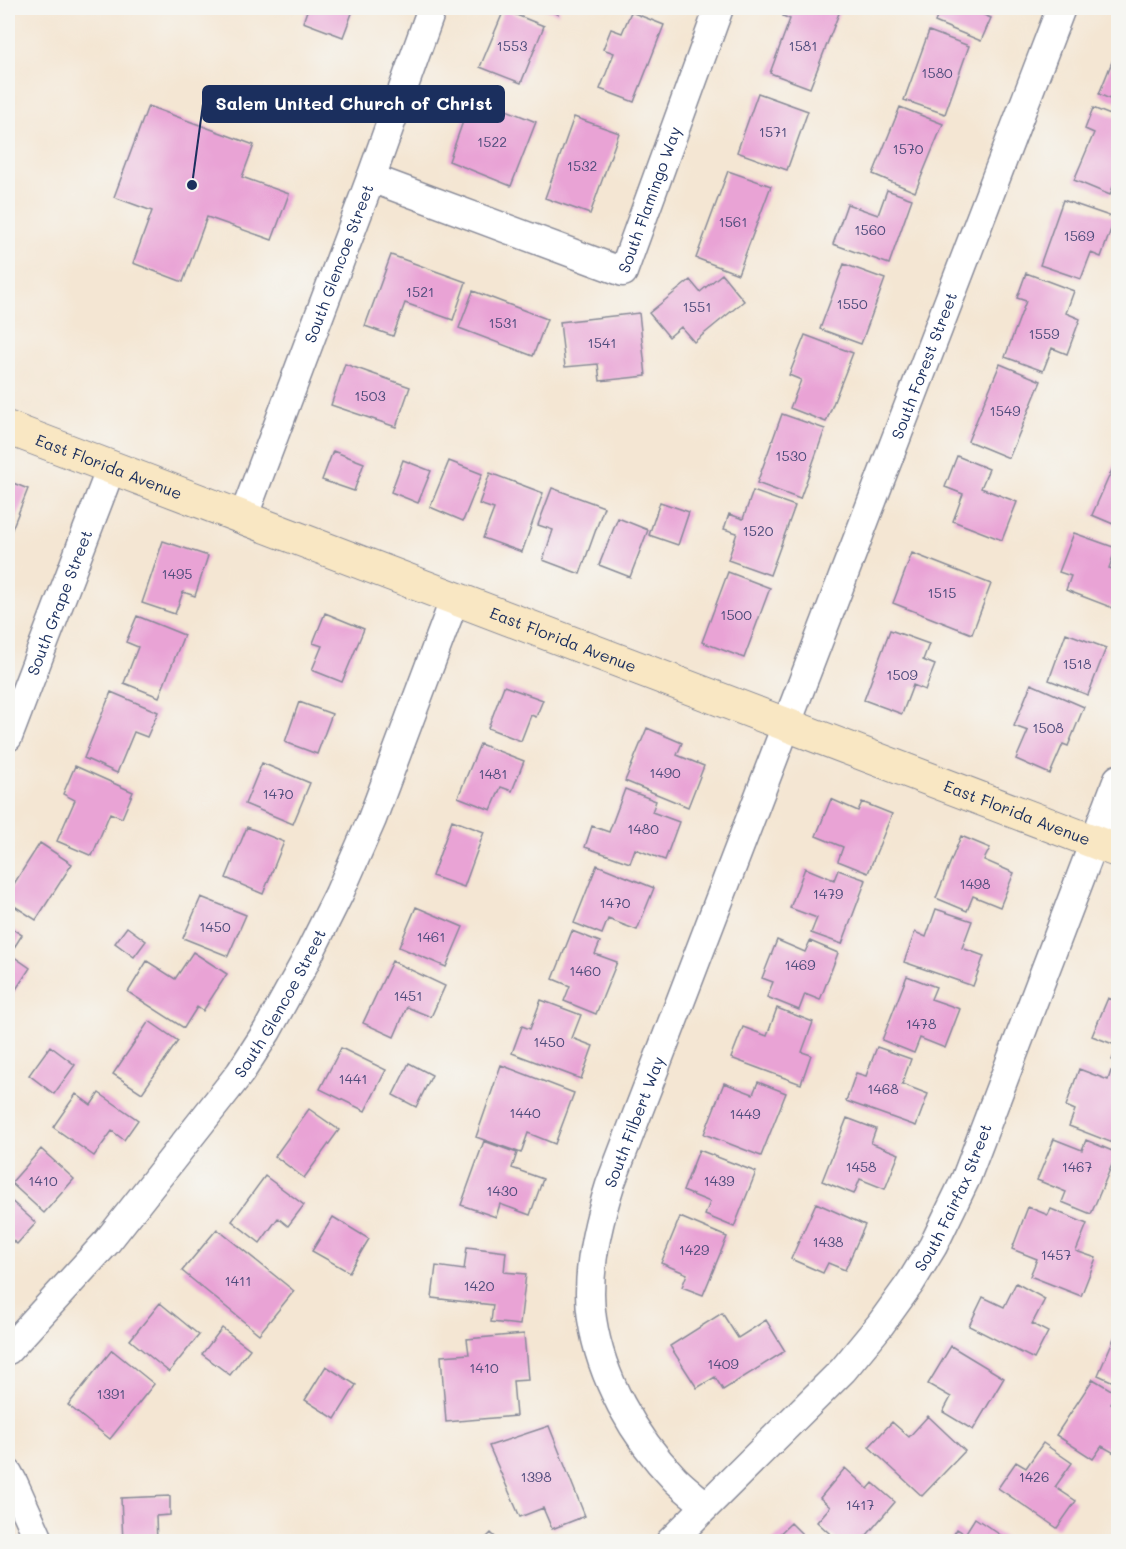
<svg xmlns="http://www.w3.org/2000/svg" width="1126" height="1549" font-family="Mali,sans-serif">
  <rect width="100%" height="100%" fill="#f6f6f2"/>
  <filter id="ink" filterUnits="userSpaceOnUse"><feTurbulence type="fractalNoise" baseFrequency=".0167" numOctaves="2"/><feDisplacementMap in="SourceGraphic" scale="12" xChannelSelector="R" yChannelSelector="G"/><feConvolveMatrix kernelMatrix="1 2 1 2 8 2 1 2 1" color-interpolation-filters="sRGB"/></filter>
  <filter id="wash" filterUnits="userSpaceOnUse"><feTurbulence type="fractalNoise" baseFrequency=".008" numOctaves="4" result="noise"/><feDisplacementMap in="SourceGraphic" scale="24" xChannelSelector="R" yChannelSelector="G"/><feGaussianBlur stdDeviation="1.35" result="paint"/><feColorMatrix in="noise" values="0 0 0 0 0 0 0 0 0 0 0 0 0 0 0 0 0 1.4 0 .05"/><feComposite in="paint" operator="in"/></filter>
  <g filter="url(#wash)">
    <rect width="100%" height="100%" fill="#f4e6d3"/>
    <g id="blocks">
      <!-- building -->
      <path fill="#e9a3d5" d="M308,8H354L343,37L303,22Z
        M542,8H560L558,14Z
        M786,8H841L810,88L770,73L790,19L783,16Z
        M941,8H987L984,15L991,18L981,41L935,22Z
        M504,10L544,26L521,83L480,67Z
        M631,12L664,25L634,102L600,89L614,53L603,49L611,29L622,33Z
        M929,31L969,46L945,114L904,100Z
        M1118,47V103L1099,94Z
        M758,93L808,111L787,170L737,152Z
        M472,96L536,122L511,186L449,161Z
        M148,106L254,145L242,177L289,194L272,240L207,217L183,282L133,263L152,211L114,197Z
        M900,107L943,124L915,192L873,174Z
        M1093,108L1118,118V173L1110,195L1074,180L1094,133L1085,129Z
        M574,117L619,133L590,214L545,198Z
        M728,171L771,186L738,274L696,258Z
        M887,190L912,199L889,264L833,244L847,204L878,215Z
        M1063,200L1115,218L1101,257L1091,253L1081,279L1040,265Z
        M391,255L466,282L453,320L405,303L393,336L365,326Z
        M844,264L885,279L861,344L820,329Z
        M1026,273L1074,291L1066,313L1080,319L1067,354L1052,348L1043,371L1005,357L1026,301L1017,298Z
        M722,274L744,301L694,342L681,327L669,337L649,313L690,280L700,292Z
        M473,291L547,319L533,356L459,328Z
        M639,313L646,376L600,381L598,364L565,367L560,322Z
        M805,335L853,353L826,422L790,408L801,380L789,375Z
        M345,364L410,387L396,427L331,405Z
        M1000,364L1041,381L1009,458L968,441Z
        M782,414L825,429L800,499L757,483Z
        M333,451L364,463L354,491L322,480Z
        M957,456L989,469L981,488L1017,502L1002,540L953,521L963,494L945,487Z
        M403,460L431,471L418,503L391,492Z
        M449,461L482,474L463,521L430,507Z
        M1115,463L1118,465V526L1092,515Z
        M490,473L543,493L522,552L483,538L494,509L479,504Z
        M8,481L28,489L8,539Z
        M552,488L604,507L580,574L543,560L553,530L538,525Z
        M753,491L795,506L770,575L728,560L737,533L724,529L729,514L743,519Z
        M660,502L689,512L678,545L649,535Z
        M618,518L648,530L630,577L599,565Z
        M1074,533L1116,548L1109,568L1118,571V610L1066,590L1071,576L1059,572Z
        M163,541L208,556L195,596L183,592L175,614L142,603Z
        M912,553L991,584L972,634L893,603Z
        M728,572L770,588L744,658L702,642Z
        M325,613L364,629L342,682L312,670L322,646L313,643Z
        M137,616L184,635L159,697L124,683L138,647L126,642Z
        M890,630L929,644L923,660L935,665L925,690L913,685L902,714L864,700Z
        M1066,633L1106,648L1088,695L1049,680Z
        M1031,684L1084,707L1068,746L1063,744L1050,774L1016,759L1028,731L1014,726Z
        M504,686L543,700L536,717L531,715L521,741L488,728Z
        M111,692L158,712L147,737L134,732L117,773L84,758Z
        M299,702L332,714L317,754L285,742Z
        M647,728L682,743L677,755L704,766L688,807L625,781Z
        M480,744L524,761L512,791L501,787L491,810L458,797Z
        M262,763L310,783L293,824L245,804Z
        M75,766L133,792L122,818L110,813L92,856L57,841L75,800L63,794Z
        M625,789L656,801L652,812L679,822L665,860L635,849L630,863L585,847L592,826L609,832Z
        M831,799L858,811L862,802L892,814L868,873L838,861L843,847L816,836Z
        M452,820L484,832L464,887L432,876Z
        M247,827L284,842L263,894L226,878Z
        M961,836L990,848L984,860L1014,873L1000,907L973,896L967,911L936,898Z
        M40,843L72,864L36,920L8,902V893Z
        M597,865L654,888L637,930L608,919L602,934L574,923Z
        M805,868L834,880L838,870L866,880L842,944L811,933L817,918L790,908Z
        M201,897L246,915L228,956L183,938Z
        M416,907L463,927L446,967L399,947Z
        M936,909L972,921L962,948L984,956L973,986L904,962L915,932L926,937Z
        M8,926L22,935L10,954L30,968L11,997L8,995Z
        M127,927L146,941L134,957L115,943Z
        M572,931L600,942L595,954L617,962L596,1014L564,1001L570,986L553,979Z
        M777,940L805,952L810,941L838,953L820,1000L805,994L799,1010L767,997L773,982L762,978Z
        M193,952L227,974L203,1011L197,1007L184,1028L128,992L147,961L175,979Z
        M392,961L445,986L431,1017L407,1007L394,1037L363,1023Z
        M907,976L936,987L931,999L960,1009L945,1048L920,1038L914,1053L882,1040Z
        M1108,998L1118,1002V1063L1112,1060L1118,1046L1092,1036Z
        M541,1000L581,1015L572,1038L593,1046L581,1079L512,1053L522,1026L530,1029Z
        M777,1008L813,1022L802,1052L811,1055L801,1084L731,1058L743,1027L767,1036Z
        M149,1021L178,1041L142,1093L113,1074Z
        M50,1046L75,1065L54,1094L29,1075Z
        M877,1047L911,1059L902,1084L928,1094L916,1126L846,1101L856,1073L866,1076Z
        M341,1048L386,1070L365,1111L320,1089Z
        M409,1063L432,1075L416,1107L393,1095Z
        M501,1065L574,1093L555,1144L528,1133L521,1153L476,1137Z
        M1079,1069L1108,1080L1111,1071L1118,1073V1145L1069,1126L1075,1110L1066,1106Z
        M758,1082L786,1093L761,1156L704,1134L724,1083L753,1094Z
        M99,1093L138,1120L124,1140L112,1131L94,1156L53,1127L76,1094L91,1105Z
        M309,1109L339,1130L304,1178L275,1156Z
        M847,1118L876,1129L871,1143L899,1154L885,1189L860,1179L854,1194L822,1181Z
        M1054,1139L1082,1150L1086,1140L1117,1153L1091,1214L1062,1202L1066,1192L1037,1180Z
        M484,1141L517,1153L512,1168L543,1179L530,1215L500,1204L496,1217L461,1205Z
        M41,1149L74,1179L44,1213L11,1183Z
        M699,1150L756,1172L734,1227L705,1215L710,1202L683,1191Z
        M265,1176L304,1205L288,1226L278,1218L260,1243L232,1221Z
        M8,1198L36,1223L17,1244L11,1239L8,1244Z
        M816,1203L865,1225L845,1270L828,1263L823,1273L791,1259Z
        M1028,1207L1048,1215L1051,1209L1087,1224L1076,1251L1096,1258L1081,1296L1030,1276L1037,1259L1012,1249Z
        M333,1217L369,1239L349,1272L312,1251Z
        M680,1217L727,1237L703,1295L682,1287L687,1274L661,1263Z
        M217,1229L294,1291L259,1334L182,1271Z
        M467,1247L506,1252L504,1272L526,1274L520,1325L491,1322L493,1305L432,1298L436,1266L464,1270Z
        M1016,1283L1045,1299L1032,1324L1048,1332L1034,1359L969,1326L983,1297L1004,1307Z
        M160,1303L199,1335L169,1372L130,1340Z
        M722,1313L738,1338L766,1320L785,1351L723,1390L715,1377L697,1388L670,1346Z
        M222,1328L250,1349L230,1375L202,1354Z
        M1118,1329V1384L1098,1375Z
        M524,1334L528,1380L513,1381L516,1416L446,1422L441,1356L469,1354L467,1339Z
        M951,1346L1004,1378L973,1430L943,1412L951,1397L928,1384Z
        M112,1350L154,1384L110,1439L68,1405Z
        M326,1366L356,1385L335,1419L305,1400Z
        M1093,1379L1118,1394L1111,1404L1118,1408V1450L1116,1454L1102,1446L1093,1459L1056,1435Z
        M928,1416L965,1451L922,1496L869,1447L892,1422L909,1437Z
        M549,1426L585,1516L552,1529L543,1508L520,1517L489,1446Z
        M1043,1443L1072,1463L1055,1487L1076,1501L1057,1528L998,1488L1016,1462L1026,1468Z
        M845,1468L868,1489L873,1483L895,1502L861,1542H839L817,1522L830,1507L820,1498Z
        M170,1496V1515L156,1516L157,1542H123L121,1498Z
        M975,1518L1011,1542H949L957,1529L965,1534Z
        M791,1523L810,1542H771Z
        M491,1533L500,1542H482Z"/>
    </g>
  </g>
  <g filter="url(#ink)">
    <use href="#blocks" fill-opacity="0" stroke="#888a98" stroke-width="1.5"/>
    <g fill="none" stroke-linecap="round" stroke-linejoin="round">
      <defs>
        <g id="street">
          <path id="s1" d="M371,178L623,272L719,8"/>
          <path id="s2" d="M243,518L371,178L432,8"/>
          <path id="s3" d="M8,737L111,468"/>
          <path id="s4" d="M8,1350L106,1243L240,1073L267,1031L304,964L339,894L372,819L455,598"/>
          <path d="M8,1473L14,1484L40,1542"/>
          <path id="s5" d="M706,1506C696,1497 685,1489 675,1479C634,1437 601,1378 592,1319C585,1276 597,1226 610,1185L1061,8"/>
          <path id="s6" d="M670,1542L843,1370L880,1325L911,1282L933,1246L966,1178L1118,779"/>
        </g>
        <g id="secondary">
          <path id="s7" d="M8,428L1118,851"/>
        </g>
      </defs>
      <!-- street casing -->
      <use href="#street" stroke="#888a98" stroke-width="31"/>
      <!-- secondary casing -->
      <use href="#secondary" stroke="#888a98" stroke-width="35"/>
      <!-- street -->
      <use href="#street" stroke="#fff" stroke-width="28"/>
      <!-- secondary -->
      <use href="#secondary" stroke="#f9e7c3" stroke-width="33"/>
    </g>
  </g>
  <g text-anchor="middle" stroke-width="5" stroke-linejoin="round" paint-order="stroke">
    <!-- number labels -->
    <g font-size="14" fill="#4e4c7c">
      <text x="512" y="51">1553</text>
      <text x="803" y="51">1581</text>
      <text x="937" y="78">1580</text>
      <text x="773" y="137">1571</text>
      <text x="492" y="147">1522</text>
      <text x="908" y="154">1570</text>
      <text x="582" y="171">1532</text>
      <text x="733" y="227">1561</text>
      <text x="870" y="235">1560</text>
      <text x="1079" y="241">1569</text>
      <text x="420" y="297">1521</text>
      <text x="852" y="309">1550</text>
      <text x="697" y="312">1551</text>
      <text x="503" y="328">1531</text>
      <text x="1044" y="339">1559</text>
      <text x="602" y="348">1541</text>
      <text x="370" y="401">1503</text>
      <text x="1005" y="416">1549</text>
      <text x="791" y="461">1530</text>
      <text x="758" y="536">1520</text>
      <text x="177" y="579">1495</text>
      <text x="942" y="598">1515</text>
      <text x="736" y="620">1500</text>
      <text x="1077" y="669">1518</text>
      <text x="902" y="680">1509</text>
      <text x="1048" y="733">1508</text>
      <text x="665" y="778">1490</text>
      <text x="493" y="779">1481</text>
      <text x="278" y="799">1470</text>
      <text x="643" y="834">1480</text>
      <text x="975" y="889">1498</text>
      <text x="828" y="899">1479</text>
      <text x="615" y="908">1470</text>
      <text x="215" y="932">1450</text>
      <text x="431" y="942">1461</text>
      <text x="800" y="970">1469</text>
      <text x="585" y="976">1460</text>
      <text x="408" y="1001">1451</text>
      <text x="921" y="1029">1478</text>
      <text x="549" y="1047">1450</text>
      <text x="353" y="1084">1441</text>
      <text x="883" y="1094">1468</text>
      <text x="525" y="1118">1440</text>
      <text x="745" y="1119">1449</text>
      <text x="861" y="1172">1458</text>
      <text x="1077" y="1172">1467</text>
      <text x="43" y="1186">1410</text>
      <text x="719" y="1186">1439</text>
      <text x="502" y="1196">1430</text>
      <text x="828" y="1247">1438</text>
      <text x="694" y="1255">1429</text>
      <text x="1056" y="1260">1457</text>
      <text x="238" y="1286">1411</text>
      <text x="479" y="1291">1420</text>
      <text x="723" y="1369">1409</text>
      <text x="484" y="1373">1410</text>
      <text x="111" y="1399">1391</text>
      <text x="536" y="1482">1398</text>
      <text x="1034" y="1482">1426</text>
      <text x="860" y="1510">1417</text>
    </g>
    <!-- street labels -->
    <g font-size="16" fill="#1b2f5e" stroke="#f6f6f2">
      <text dy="6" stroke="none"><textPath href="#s1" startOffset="346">South Flamingo Way</textPath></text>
      <text dy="6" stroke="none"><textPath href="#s2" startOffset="272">South Glencoe Street</textPath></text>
      <text dy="6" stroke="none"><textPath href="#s5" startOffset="1238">South Forest Street</textPath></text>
      <text dy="6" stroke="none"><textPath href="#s7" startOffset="108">East Florida Avenue</textPath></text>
      <text dy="6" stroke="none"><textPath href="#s3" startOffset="144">South Grape Street</textPath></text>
      <text dy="6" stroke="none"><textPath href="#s7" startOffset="594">East Florida Avenue</textPath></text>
      <text dy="6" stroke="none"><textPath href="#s7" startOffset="1080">East Florida Avenue</textPath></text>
      <text dy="6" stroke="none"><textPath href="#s4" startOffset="442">South Glencoe Street</textPath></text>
      <text dy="6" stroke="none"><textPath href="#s5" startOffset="428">South Filbert Way</textPath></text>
      <text dy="6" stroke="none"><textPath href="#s6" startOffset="450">South Fairfax Street</textPath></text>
    </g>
  </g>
  <!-- callouts -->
  <path fill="none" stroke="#1b2f5e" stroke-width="2" d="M192 185L203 104"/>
  <circle fill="#1b2f5e" stroke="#f6f6f2" stroke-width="2" cx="192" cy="185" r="6"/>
  <rect fill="#1b2f5e" stroke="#1b2f5e" stroke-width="2" x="203" y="86" width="301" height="36" rx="6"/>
  <g font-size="18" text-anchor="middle" font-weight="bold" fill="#fff">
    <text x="354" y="110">Salem United Church of Christ</text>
  </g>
  <!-- margin -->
  <rect width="1126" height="1549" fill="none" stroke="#f6f6f2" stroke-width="30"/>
</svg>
